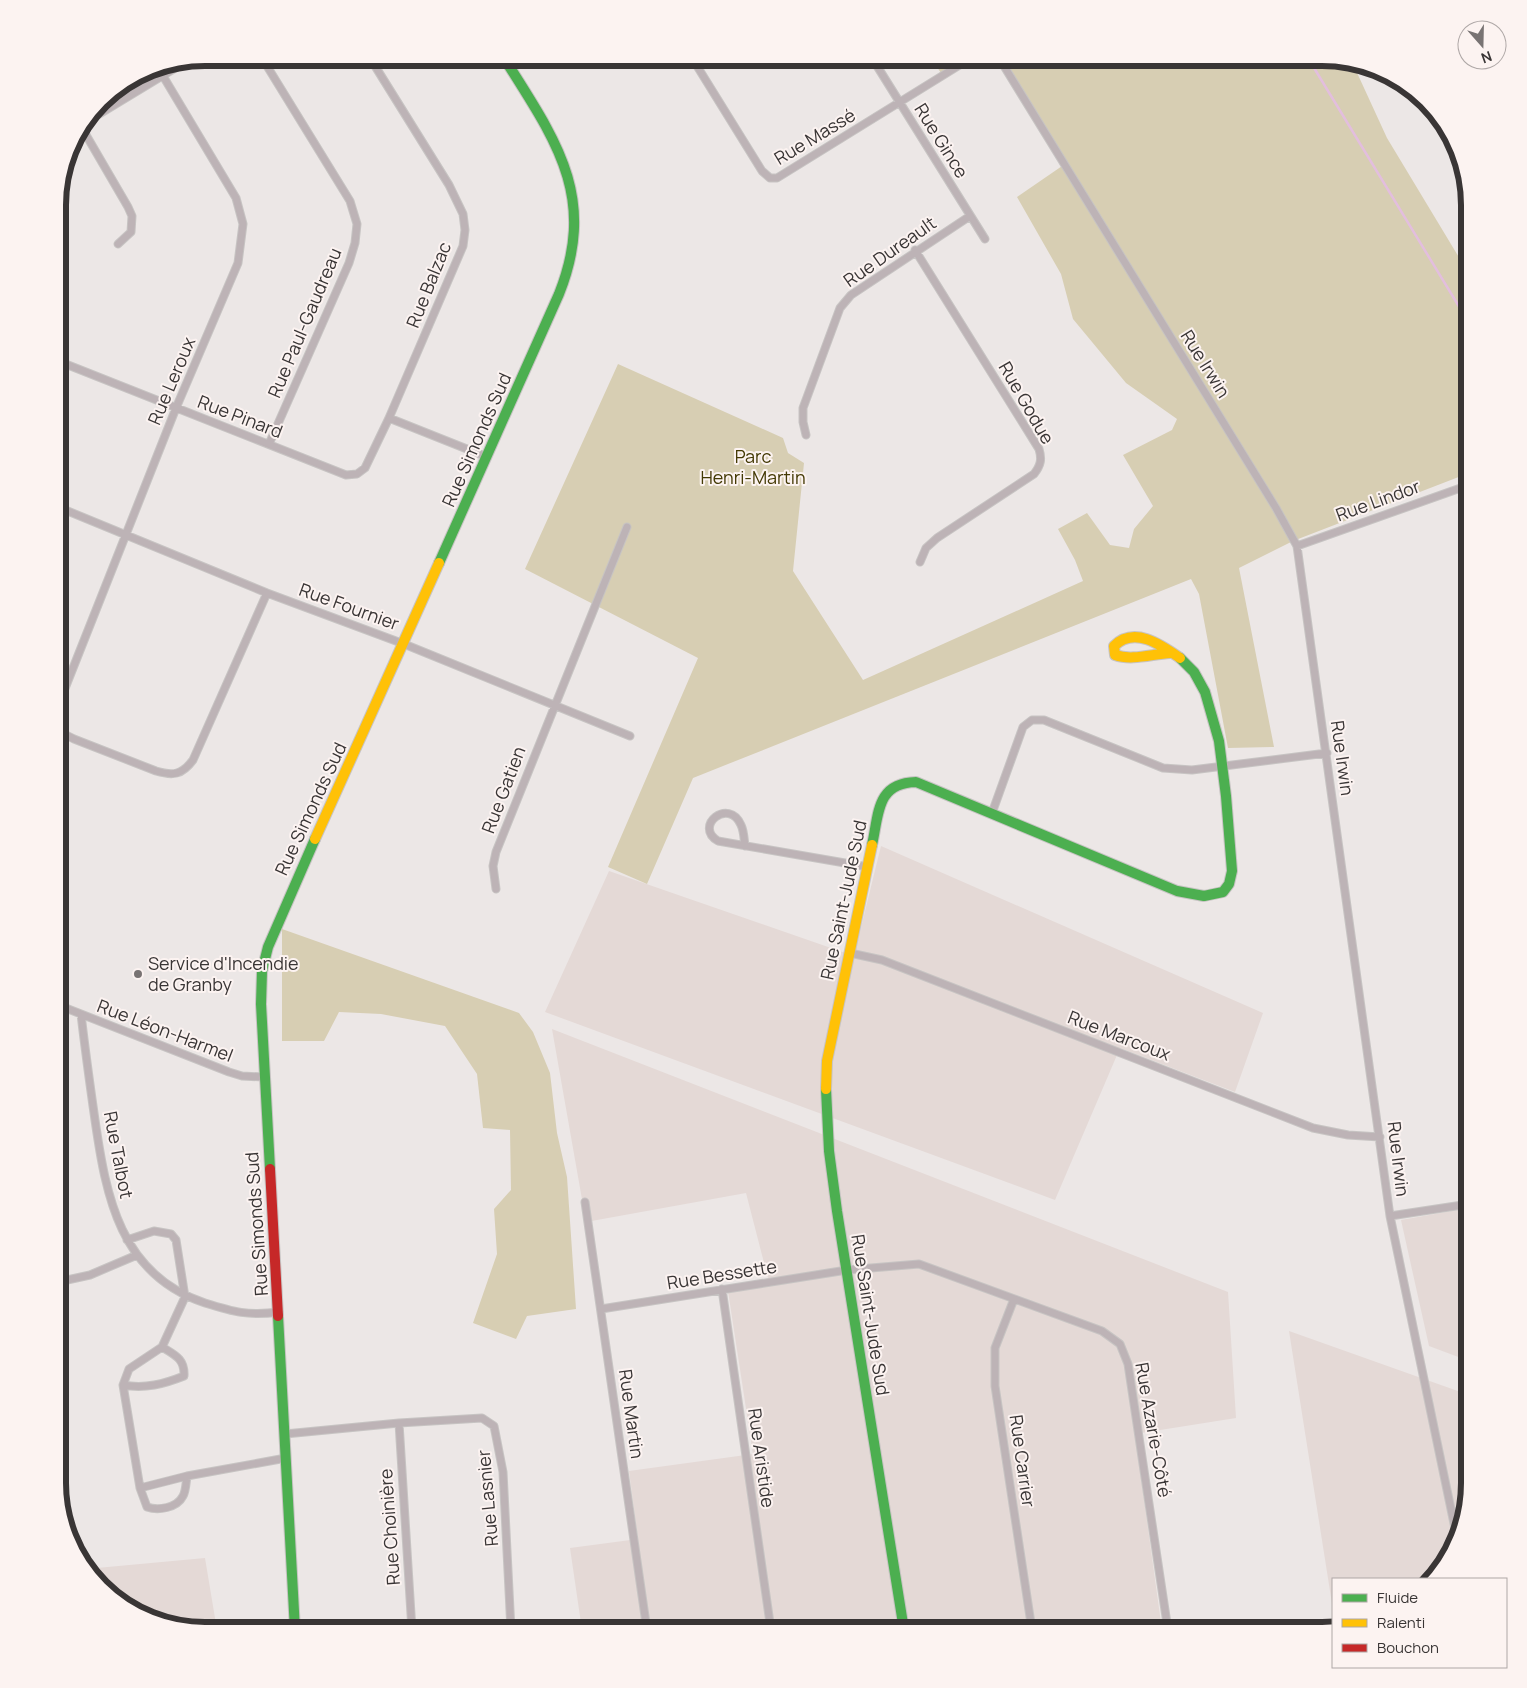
<svg xmlns="http://www.w3.org/2000/svg" width="1527" height="1688" font-family="Manrope,sans-serif">
  <rect width="100%" height="100%" fill="#ece7e6"/>
  <!-- built -->
  <path fill="#e4d9d6" d="M881,846L1263,1013L1235,1092L1120,1048L1055,1200L545,1012L609,871L854,956Z
    M552,1029L1228,1292L1236,1418L1135,1434L1162,1630H582L570,1548L638,1539L629,1471L753,1454L728,1291L769,1282L746,1193L586,1222Z
    M1469,1208V1361L1429,1346L1401,1220Z
    M1289,1331L1469,1395V1483L1454,1548L1428,1579H1333V1610Z
    M205,1558L217,1630H205L140,1615L86,1569Z"/>
  <!-- green -->
  <path fill="#d7ceb3" d="M931,58H971L943,76Z
    M999,58H1331L1353,64L1387,138L1469,274V473L1293,541L1239,568L1274,747L1228,748L1199,594L1191,579L693,778L647,884L608,867L698,658L525,569L618,364L783,438L788,453L804,463L793,571L863,680L1083,581L1075,560L1058,529L1087,513L1110,545L1129,548L1134,529L1153,506L1123,455L1172,430L1177,419L1126,383L1073,319L1061,274L1017,197L1065,164Z
    M282,929L519,1013L533,1032L550,1073L557,1133L567,1177L576,1309L527,1316L516,1339L473,1323L497,1254L494,1209L511,1190L510,1130L483,1128L477,1074L445,1026L381,1014L339,1012L324,1041H282Z"/>
  <g fill="none" stroke-linecap="round" stroke-linejoin="round">
    <!-- stream -->
    <path stroke="#e3bede" stroke-width="2.5" d="M1308,58L1469,323"/>
    <defs>
      <path id="street" d="M262,58L350,201L357,224L355,243L349,263L269,444
        M692,58L762,171L770,178H777L971,58
        M872,58L985,239
        M999,58L1276,508L1297,546L1390,1216L1457,1538
        M88,121L187,61
        M82,128L128,207L132,216L131,232L118,244
        M915,250L1039,449C1042,459 1041,465 1034,474L937,538L926,548L920,562
        M58,361L346,475L357,474L365,468L389,418L463,246L465,230L463,214L449,185L370,58
        M389,418L487,457
        M806,435L803,422V408L840,308L851,295L970,216
        M58,507L267,593L404,644L630,736
        M1297,546L1469,485
        M58,706L176,408L238,263L243,224L236,198L163,76
        M58,725L64,734L74,739L156,771C173,776 182,775 193,760L267,593
        M992,813L1023,727L1032,720H1044L1163,768L1192,770L1327,753
        M745,846C744,839 744,831 741,825C729,797 693,826 718,841L868,867
        M496,889L493,866L496,852L627,527
        M850,953L882,960L1313,1128L1348,1135L1380,1137
        M58,1005L229,1072L242,1076L264,1077
        M81,1014C85,1049 90,1085 95,1120C106,1196 120,1275 205,1303C234,1312 248,1316 279,1312
        M585,1202L647,1630
        M1390,1216L1469,1204
        M127,1240L154,1231L171,1234L176,1240L185,1297L162,1347L129,1369L123,1385L140,1488L187,1476L286,1458
        M58,1282L90,1275L137,1255
        M722,1289L771,1630
        M1014,1299L995,1348V1386L1032,1630
        M601,1309L847,1270L919,1264L1102,1331L1120,1344L1128,1364L1168,1630
        M123,1385C145,1389 164,1384 184,1376C185,1359 175,1355 162,1347
        M399,1423L412,1630
        M285,1434L399,1423L482,1418L494,1426L503,1472L511,1630
        M140,1488L147,1507C158,1511 177,1508 183,1496C186,1491 186,1482 187,1476"/>
      <path id="fast" d="M439,563L559,294C598,196 555,139 504,58
        M872,845C879,814 876,783 916,782L1177,891L1204,896L1223,892L1229,884L1232,871L1226,796L1219,741L1205,692L1194,672L1180,658
        M826,1089L829,1151L837,1211L904,1630
        M270,1169L261,1004L262,971L268,947L315,839
        M278,1316L295,1630"/>
      <path id="slow" d="M1170,653C1152,654 1132,661 1115,655L1114,646C1134,626 1160,644 1180,658
        M315,839L439,563
        M826,1089L827,1061L872,845"/>
      <path id="jam" d="M270,1169L278,1316"/>
    </defs>
    <!-- street casing -->
    <use href="#street" stroke="#c7c4c3" stroke-width="9"/>
    <!-- fast casing -->
    <use href="#fast" stroke="#c7c4c3" stroke-width="12"/>
    <!-- slow casing -->
    <use href="#slow" stroke="#c7c4c3" stroke-width="12"/>
    <!-- jam casing -->
    <use href="#jam" stroke="#c7c4c3" stroke-width="12"/>
    <!-- street -->
    <use href="#street" stroke="#bdb3b6" stroke-width="7"/>
    <!-- fast -->
    <use href="#fast" stroke="#4caf50" stroke-width="10"/>
    <!-- slow -->
    <use href="#slow" stroke="#ffc107" stroke-width="10"/>
    <!-- jam -->
    <use href="#jam" stroke="#c62828" stroke-width="10"/>
  </g>
  <!-- markers -->
  <circle fill="#787373" stroke="#fcf3f1" stroke-width="2" cx="138" cy="974" r="5"/>
  <g text-anchor="middle" stroke-width="4" stroke-linejoin="round" paint-order="stroke">
    <!-- street labels -->
    <g font-size="18" fill="#393535" stroke="#fcf3f1">
      <text transform="translate(815 137) rotate(-31)" y="6">Rue Massé</text>
      <text transform="translate(941 141) rotate(58)" y="6">Rue Gince</text>
      <text transform="translate(890 252) rotate(-35)" y="6">Rue Dureault</text>
      <text transform="translate(429 285) rotate(-68)" y="6">Rue Balzac</text>
      <text transform="translate(305 323) rotate(-67)" y="6">Rue Paul-Gaudreau</text>
      <text transform="translate(1205 364) rotate(58)" y="6">Rue Irwin</text>
      <text transform="translate(172 381) rotate(-67)" y="6">Rue Leroux</text>
      <text transform="translate(1026 403) rotate(60)" y="6">Rue Godue</text>
      <text transform="translate(240 417) rotate(21)" y="6">Rue Pinard</text>
      <text transform="translate(477 440) rotate(-66)" y="6">Rue Simonds Sud</text>
      <text transform="translate(1378 501) rotate(-20)" y="6">Rue Lindor</text>
      <text transform="translate(349 607) rotate(20)" y="6">Rue Fournier</text>
      <text transform="translate(1342 758) rotate(82)" y="6">Rue Irwin</text>
      <text transform="translate(504 790) rotate(-69)" y="6">Rue Gatien</text>
      <text transform="translate(311 809) rotate(-65)" y="6">Rue Simonds Sud</text>
      <text transform="translate(844 900) rotate(-78)" y="6">Rue Saint-Jude Sud</text>
      <text transform="translate(165 1031) rotate(21)" y="6">Rue Léon-Harmel</text>
      <text transform="translate(1119 1036) rotate(21)" y="6">Rue Marcoux</text>
      <text transform="translate(118 1155) rotate(79)" y="6">Rue Talbot</text>
      <text transform="translate(1398 1159) rotate(83)" y="6">Rue Irwin</text>
      <text transform="translate(257 1224) rotate(-94)" y="6">Rue Simonds Sud</text>
      <text transform="translate(722 1275) rotate(-9)" y="6">Rue Bessette</text>
      <text transform="translate(870 1315) rotate(81)" y="6">Rue Saint-Jude Sud</text>
      <text transform="translate(631 1414) rotate(82)" y="6">Rue Martin</text>
      <text transform="translate(1153 1430) rotate(80)" y="6">Rue Azarie-Côté</text>
      <text transform="translate(761 1458) rotate(82)" y="6">Rue Aristide</text>
      <text transform="translate(1022 1461) rotate(82)" y="6">Rue Carrier</text>
      <text transform="translate(488 1498) rotate(-95)" y="6">Rue Lasnier</text>
      <text transform="translate(390 1527) rotate(-94)" y="6">Rue Choinière</text>
    </g>
    <!-- park labels -->
    <g font-size="18" fill="#433904" stroke="#fcf3f1">
      <text x="753" y="463">Parc<tspan x="753" dy="21">Henri-Martin</tspan></text>
    </g>
    <!-- poi labels -->
    <g font-size="18" fill="#393535" stroke="#fcf3f1" text-anchor="start">
      <text x="148" y="970">Service d'Incendie<tspan x="148" dy="21">de Granby</tspan></text>
    </g>
  </g>
  <!-- crop -->
  <path d="M0 0H1527V1688H0ZM205 66H1322A139 139 0 0 1 1461 205V1483A139 139 0 0 1 1322 1622H205A139 139 0 0 1 66 1483V205A139 139 0 0 1 205 66Z" fill="#fcf3f1" fill-rule="evenodd"/>
  <path fill="none" stroke="#393535" stroke-width="6" d="M205 66H1322A139 139 0 0 1 1461 205V1483A139 139 0 0 1 1322 1622H205A139 139 0 0 1 66 1483V205A139 139 0 0 1 205 66Z"/>
  <!-- legend -->
  <rect x="1332" y="1578" width="175" height="90" fill="#fcf3f1" stroke="#aea7a6"/>
  <rect x="1342" y="1594" width="25" height="8" fill="#4caf50" stroke="#aea7a6"/>
  <text x="1377" y="1603" font-size="15" fill="#393535">Fluide</text>
  <rect x="1342" y="1619" width="25" height="8" fill="#ffc107" stroke="#aea7a6"/>
  <text x="1377" y="1628" font-size="15" fill="#393535">Ralenti</text>
  <rect x="1342" y="1644" width="25" height="8" fill="#c62828" stroke="#aea7a6"/>
  <text x="1377" y="1653" font-size="15" fill="#393535">Bouchon</text>
  <!-- north arrow -->
  <g transform="translate(1482 45) rotate(160)"><circle r="24" fill="#fcf3f1" stroke="#aea7a6"/>
  <path d="M0-4L9 19L0 12L-9 19Z" fill="#787373"/>
  <text y="-8" font-size="14" font-weight="bold" text-anchor="middle" fill="#393535">N</text>
  </g>
</svg>
